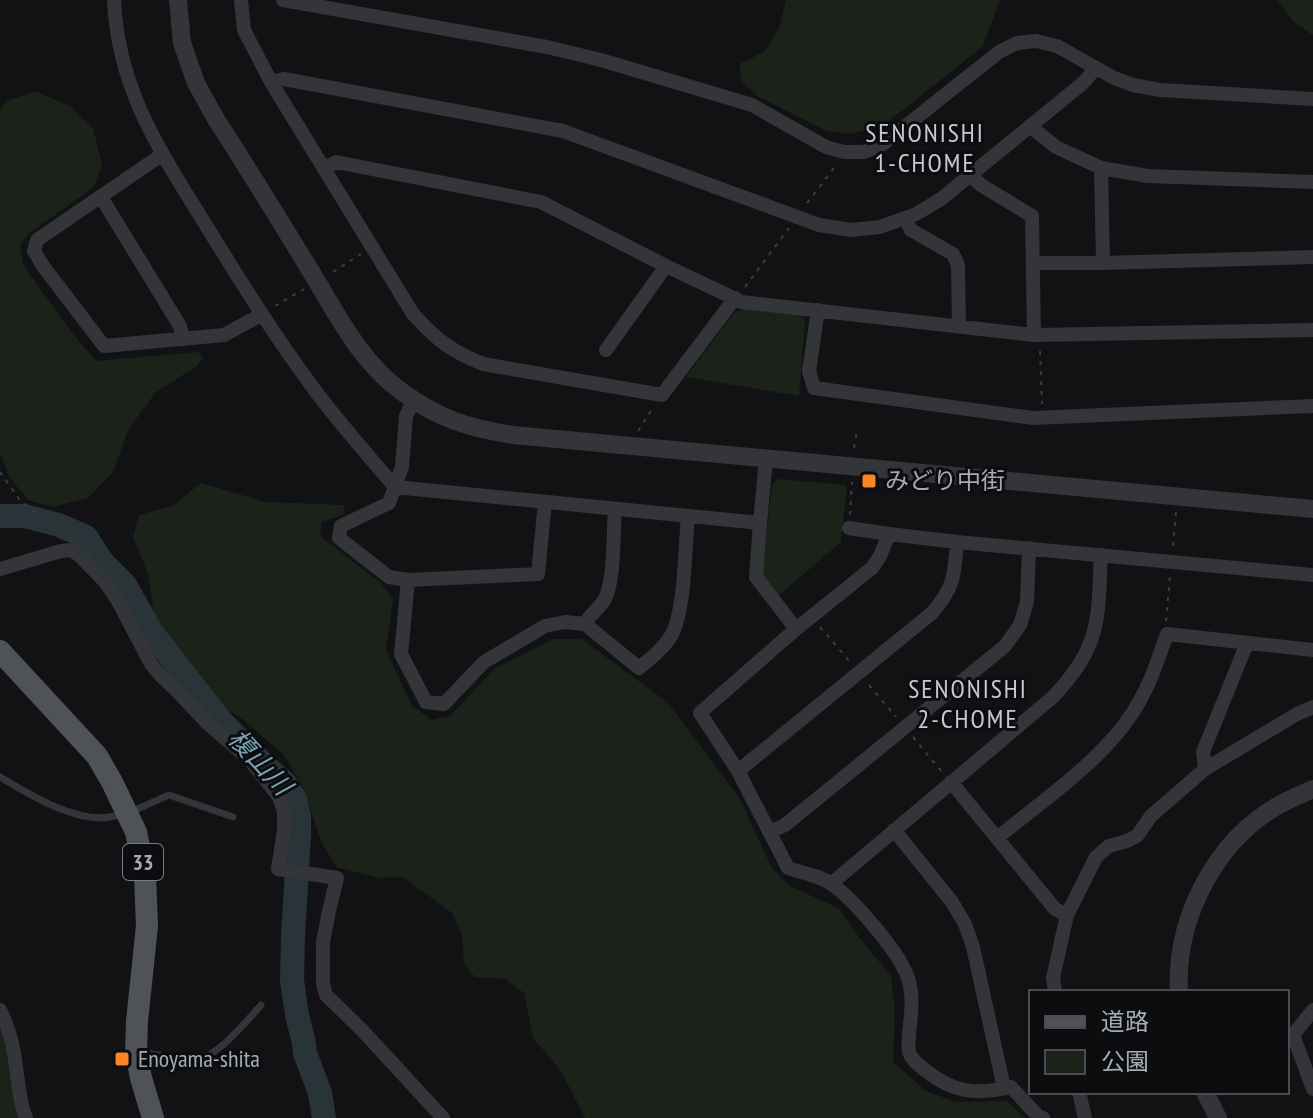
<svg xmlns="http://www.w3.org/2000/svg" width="1313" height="1118" font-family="'PT Sans Narrow','Noto Sans JP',sans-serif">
  <rect width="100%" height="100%" fill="#121214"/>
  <!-- green -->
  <path fill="#1a221a" d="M786,0H1000L983,46L884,125L850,134L827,131L757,96L741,81L740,64L765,51L780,25Z
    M1277,0H1313V35L1296,24Z
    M35,91L70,106L93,128L102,165L94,187L31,232L20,245L23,265L77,339L96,361L198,352L203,357L197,366L156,392L128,430L113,472L88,498L52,507L28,500L9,477L0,453V109L7,101Z
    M748,307L803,313L805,323L799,396L686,377L734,313Z
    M778,479L847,485L841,542L778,596L762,575L772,484Z
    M201,483L265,502L344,505L345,514L322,522L320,536L381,583L393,599L386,650L412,706L432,720L450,716L494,669L553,639H582L667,702L740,799L772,868L790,886L838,908L859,937L891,976L895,1011L893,1062L926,1091L956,1102L1007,1101L1025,1118H585L561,1071L533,1038L524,993L505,979L475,977L464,964L462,935L452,913L403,877L379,878L337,867L322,844L304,789L284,755L240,717L190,691L163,652L155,621L148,573L133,538L139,515L172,506Z
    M0,1028L8,1053L19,1118H0Z"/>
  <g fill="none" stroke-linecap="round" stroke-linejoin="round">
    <!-- river -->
    <path stroke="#283438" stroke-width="24" d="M0,516H24L59,525L86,537L103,563L125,585L152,633L220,720L264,765L285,783L295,799L299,816V836L293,937L292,980L297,1015L304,1043L305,1053L320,1093L324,1118"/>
    <!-- path -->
    <path stroke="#393c40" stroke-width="2" stroke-dasharray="4 6" stroke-linecap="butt" d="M807,203L837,164
      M333,272L361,254
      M745,287L789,228
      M275,306L304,289
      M1040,351L1042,404
      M638,431L652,409
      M854,448L857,431
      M0,472L19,499L37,514
      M850,515L852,482
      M1173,546L1176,512
      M1166,621L1170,576
      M820,627L850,662
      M869,685L896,717
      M913,737L942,772"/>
    <!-- service -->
    <path stroke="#333539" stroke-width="7" d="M0,777C29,794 75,823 110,817C131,814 150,803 169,795L233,817
      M138,1052C146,1053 155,1054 163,1056C171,1058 179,1062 187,1062C214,1062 244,1024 261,1005"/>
    <!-- minor -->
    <path stroke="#333539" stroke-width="14" d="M114,0C118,91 161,152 207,227C241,282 275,337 314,389C339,423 368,455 395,487L760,523L756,577L796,629L872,568L880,556L889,534L957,542L1313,575
      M241,0L244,30L271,82L413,314C437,340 449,350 483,364L662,395L735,298
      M283,0L547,47L601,60L752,105L826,147L844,152H864L883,144L999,52L1017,43L1036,41L1057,46L1114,78L1133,85L1160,90L1313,99
      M271,82L284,79L563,131L819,225L851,230L880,227L916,214L941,199L1083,83L1096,68
      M1030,126L1056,147L1101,168L1148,176L1313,182
      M163,154L37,240L34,251L43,266L104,346L224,335L261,315
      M1101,168L1103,263
      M324,169L336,162L541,202L666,266L742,302L1034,335L1313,330
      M970,175L981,185L1032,216L1034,335
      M101,197L180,326L183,339
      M905,218L911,230L953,254L958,265L959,326
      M1033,263H1103L1313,257
      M818,310L809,371L814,388L1033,418L1313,406
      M606,350L666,266
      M414,400L406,416L402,467L389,503L341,526L339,538L389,577L408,580L538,574L545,502
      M760,523L766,459
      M849,528L889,534
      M957,542C954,575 955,587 932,613L738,771L788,868C802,873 822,876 833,885C853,899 894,947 904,969C908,975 910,985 911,992C914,1010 906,1041 909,1052C912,1061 919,1065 925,1070C954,1093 975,1095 1011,1087L1038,1116L1043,1118
      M0,569L61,551L71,550L79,555L106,583L118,601L151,664L162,677L178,692L207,723L250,760L279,797L284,812V830L278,869L337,878L329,911L323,942V984L326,995L362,1030L443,1118
      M408,580L401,654L426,702L444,704L484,662L545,626L565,622L585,624L639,668C651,658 663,649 671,636C685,613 685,546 688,516
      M585,624C590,614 600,608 605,599C615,579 613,532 615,509
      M1205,769L1203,752L1247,643
      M738,771L700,713L796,629
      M951,782L1055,909L1067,915
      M894,830L952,902L965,924L973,947L1004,1088
      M770,832L785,825L1005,646L1020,625L1027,602L1029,548
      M997,838C1040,803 1098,763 1129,718C1147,693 1157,663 1167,634L1313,650
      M832,883L1053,697C1066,683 1079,668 1087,650C1101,622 1099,586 1101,555
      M1055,992L1053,978L1067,915L1096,857L1109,846L1127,841L1137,836L1151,816L1205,769L1297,714L1313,707
      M0,1010C9,1028 14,1047 16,1067C19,1084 19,1102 26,1118
      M1313,1010L1293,1035L1313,1089
      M1079,1092L1085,1118"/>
    <!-- tertiary -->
    <path stroke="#333539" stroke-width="18" d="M178,0L182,43L196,83L216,119C248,169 279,219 310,270C336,312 360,362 401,391C438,419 469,428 513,435L1313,509
      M1179,992C1175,919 1215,841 1279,805C1290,799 1302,794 1313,789
      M1205,1092L1218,1118"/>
    <!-- primary -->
    <path stroke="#4f5358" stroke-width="22" d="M0,651L97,756L112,782L136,832L145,875L147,926L137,1021L136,1052L141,1078L153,1118"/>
  </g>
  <!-- markers -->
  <g fill="#fa8524" stroke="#0d0d0f" stroke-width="3">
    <rect x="861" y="473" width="16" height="16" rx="4"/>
    <rect x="114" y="1051" width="16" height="16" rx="4"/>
  </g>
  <g text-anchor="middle" stroke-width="6" stroke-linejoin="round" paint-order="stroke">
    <!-- shield labels -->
    <rect fill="#0d0d0f" stroke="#767c83" stroke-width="2" x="123" y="844" width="40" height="36" rx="6"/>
    <g font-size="22" font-weight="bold" fill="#a3acb5">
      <text x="143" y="870">33</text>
    </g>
    <!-- poi labels -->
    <g font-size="24" fill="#a3acb5" stroke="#0d0d0f" text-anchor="start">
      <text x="885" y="489">みどり中街</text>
      <text x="138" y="1067">Enoyama-shita</text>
    </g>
    <!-- neighbourhood labels -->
    <g font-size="26" letter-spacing="2" fill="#c4cad1" stroke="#0d0d0f">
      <text x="925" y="142">SENONISHI<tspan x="925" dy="30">1-CHOME</tspan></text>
      <text x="968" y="698">SENONISHI<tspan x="968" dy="30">2-CHOME</tspan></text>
    </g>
    <!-- water labels -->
    <g font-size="26" font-style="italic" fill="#78a3b2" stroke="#0d0d0f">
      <text transform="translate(260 762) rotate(47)" y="9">榎山川</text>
    </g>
  </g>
  <!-- legend -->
  <rect x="1029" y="990" width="260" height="104" fill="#0d0d0f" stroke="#494d51" stroke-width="2"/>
  <rect x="1045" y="1016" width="40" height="12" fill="#4f5358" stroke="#494d51" stroke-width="2"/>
  <text x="1101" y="1030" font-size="24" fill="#a3acb5">道路</text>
  <rect x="1045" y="1050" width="40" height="24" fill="#1a221a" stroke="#494d51" stroke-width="2"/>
  <text x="1101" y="1070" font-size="24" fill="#a3acb5">公園</text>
</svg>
